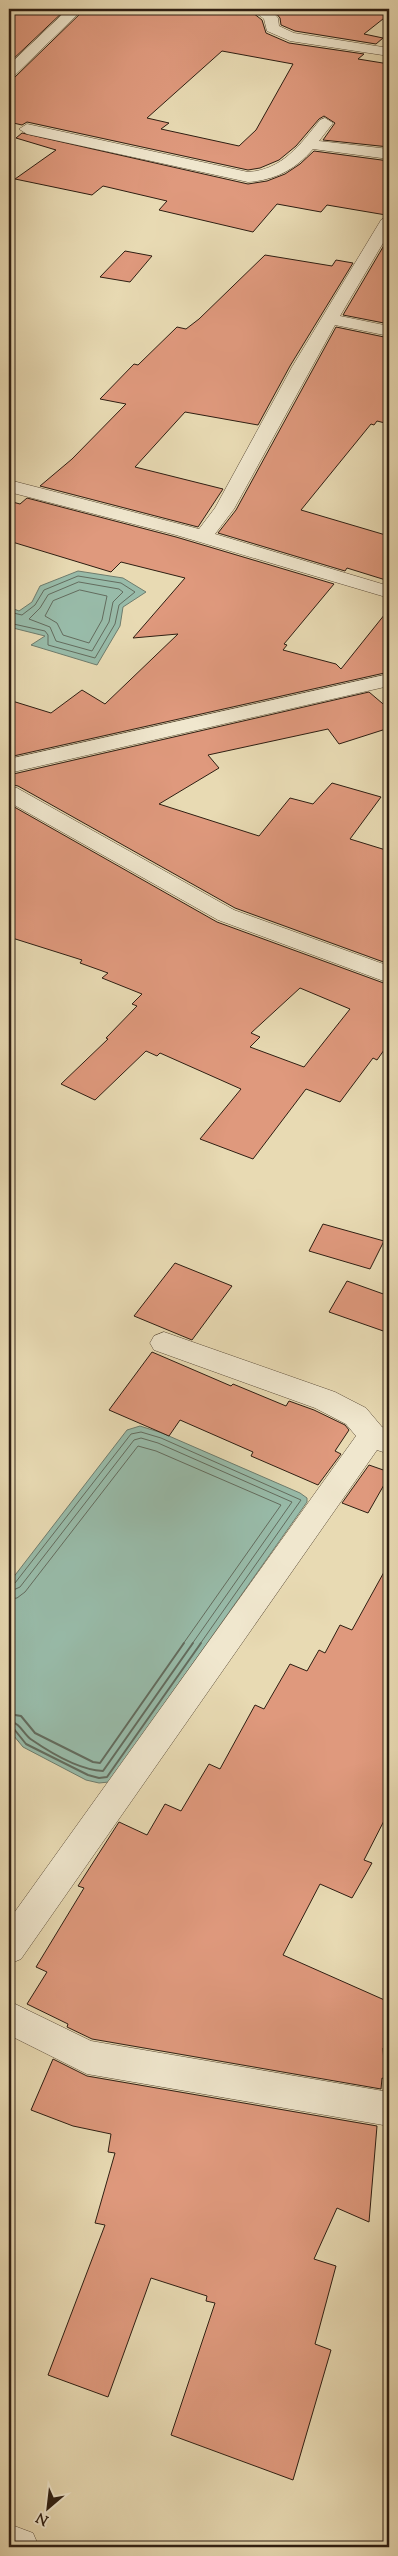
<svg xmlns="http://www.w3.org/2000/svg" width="398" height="2556" font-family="'Sorts Mill Goudy',serif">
  <rect width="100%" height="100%" fill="#e8dab3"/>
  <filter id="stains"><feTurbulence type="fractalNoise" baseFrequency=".004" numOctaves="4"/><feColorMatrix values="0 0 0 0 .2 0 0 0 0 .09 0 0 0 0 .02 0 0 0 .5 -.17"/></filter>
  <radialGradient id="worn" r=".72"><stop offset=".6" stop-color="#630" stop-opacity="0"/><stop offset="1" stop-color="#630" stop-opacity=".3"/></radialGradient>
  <!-- water -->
  <path fill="#98bba9" stroke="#6e7c6d" d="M78,571L123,578L146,592L123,607L120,626L97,665L31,645L45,636L9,627V607L19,611L32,602L40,586Z
    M140,1426L162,1433L300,1493L307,1498V1502L109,1782L99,1783L86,1780L23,1747L9,1730V1583L127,1430Z"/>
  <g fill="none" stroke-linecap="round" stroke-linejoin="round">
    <!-- shore-far1 -->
    <path stroke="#636c5e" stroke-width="1" d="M79,582L119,589L123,592L113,602L109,622L92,651L56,641L50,627L29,619L40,608L48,595Z
      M80,590L107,596L102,620L89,643L63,635L57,623L45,616L53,601Z
      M9,612L22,615L35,605L44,590L78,576L121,583L135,592L119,605L115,624L95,658L48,645V635L45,631L9,623
      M9,1585L15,1583L131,1434L141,1432L161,1438L301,1500L200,1644
      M9,1592L20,1587L134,1440L141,1438L158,1443L292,1502L192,1644
      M9,1599L17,1598L25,1592L138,1446L156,1451L281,1505L183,1644"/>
    <!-- shore -->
    <path stroke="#636c5e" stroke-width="2" d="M9,1714L21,1716L35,1733L93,1762L100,1763L184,1643
      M9,1721C21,1723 23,1734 32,1740C51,1753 80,1770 103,1771L193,1643
      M9,1727L14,1729L26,1744L88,1775L99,1778L107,1777L201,1643"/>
  </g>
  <!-- building -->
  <path fill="#df997d" stroke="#2e1e12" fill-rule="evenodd" d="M9,9H66L9,63Z
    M85,9H248L262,20L266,33L289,43L364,54L358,59L389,64V147L323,140L335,123L324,116L319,119L296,146L279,160L260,168L248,170L27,122L22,125L9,122V79L15,77ZM222,51L293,64L256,130L239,146L161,129L169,123L147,118Z
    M277,9H373L377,14L388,15L364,34L383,38L376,44L295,31L281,25L280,18L275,12Z
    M22,133L248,184L267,181L285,174L300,164L314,151L389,161V213L386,215L327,205L321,212L277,204L253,232L159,210L167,201L103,186L92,195L15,179L56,150L16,138Z
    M389,239V324L343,315L383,247Z
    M125,251L152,256L130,282L100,277Z
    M265,255L332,266L336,260L353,263L290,366L258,425L185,412L135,467L223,489L198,527L40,486L72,459L126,404L100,399L134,364L138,365L177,327L186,329L199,319Z
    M336,327L389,338V424L377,421L374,425L371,424L301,510L389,536V581L347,568L345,571L218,533L236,510Z
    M27,498L176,537L334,584L284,644L287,645L283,650L336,664L341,669L389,609V672L9,757V700L51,713L82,690L105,704L178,634L133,638L185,578L121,562L111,572L9,541V501L20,504Z
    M369,692L389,709V728L339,744L328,729L208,755L219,768L159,804L259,836L290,798L313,804L332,783L381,797L350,839L389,851V964L235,908L18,786L9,784V775Z
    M9,804L217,922L389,985V1043L377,1060L373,1058L340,1102L306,1089L253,1159L200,1139L241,1089L160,1053L157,1056L146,1051L95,1100L61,1084L108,1039L106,1038L137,1006L132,1004L142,994L102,978L108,973L80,963L82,960L9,937ZM300,988L350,1009L304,1067L250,1047L260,1037L251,1033Z
    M323,1224L384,1241L370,1269L309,1251Z
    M175,1263L232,1286L192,1340L134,1316Z
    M347,1281L389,1296V1333L329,1312Z
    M152,1352L231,1386L233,1384L286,1406L289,1401L314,1410L345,1425L349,1430L335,1451L341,1454L318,1485L251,1456L253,1452L180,1420L169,1436L109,1410Z
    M369,1465L389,1472V1476L368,1513L342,1503Z
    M389,1563V1811L364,1860L372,1863L352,1898L320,1884L283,1955L389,2002V2050L383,2048L385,2079L382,2078L381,2089L92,2039L67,2027L68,2024L27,2004L47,1972L36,1967L84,1888L78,1886L119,1822L147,1835L165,1804L181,1811L209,1764L220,1769L255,1705L264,1709L290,1664L307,1671L319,1650L325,1653L340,1625L352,1630Z
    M53,2059L87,2076L377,2126L369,2222L337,2208L314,2259L336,2266L315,2344L331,2350L293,2480L171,2435L215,2303L206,2301L207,2296L151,2278L108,2397L48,2375L105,2225L95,2223L115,2153L108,2152L111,2134L73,2126L31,2110Z"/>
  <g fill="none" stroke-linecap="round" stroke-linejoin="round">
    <defs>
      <path id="minor" d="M68,9H83L14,76L9,77V65Z
        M251,9H270L278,18L279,26L294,33L389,48V56L290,41L267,31L264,19Z
        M375,9H389V13L377,12Z
        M325,118L333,123L319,141L389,149V159L313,149C295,170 275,180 248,182L27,134L19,129L27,124L248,172C282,170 300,145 320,120Z
        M389,215V233L340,316L389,326V336L335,325L234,509L215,534L389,586V598L176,535L9,492V480L199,529L215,508L292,367L381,220Z
        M389,674V686L9,773V759Z
        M9,786L17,788L234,910L389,966V983L218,920L9,802Z
        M164,1332L335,1392L366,1408L382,1427L389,1430V1454L377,1450L21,1959L9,1964V1920L356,1436L346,1424L315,1408L154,1350L150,1343L154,1336Z
        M9,2001L91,2041L389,2092V2126L87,2074L9,2035Z
        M9,2524L33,2533L39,2547H9Z"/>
    </defs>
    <!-- minor casing -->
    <use href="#minor" stroke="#5c4d3a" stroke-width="1"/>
    <!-- minor -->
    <use href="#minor" fill="#f0e7ce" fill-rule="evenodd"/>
  </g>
  <!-- margin -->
  <rect width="398" height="2556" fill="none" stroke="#e8dab3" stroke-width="30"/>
  <rect x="10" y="10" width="378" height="2536" fill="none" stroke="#2e1e12" stroke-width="2.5"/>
  <rect x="15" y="15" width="368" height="2526" fill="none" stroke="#2e1e12"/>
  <!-- north arrow -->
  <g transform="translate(48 2508) rotate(208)" stroke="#f0e7ce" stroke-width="4" paint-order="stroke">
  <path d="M0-4L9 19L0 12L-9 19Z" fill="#2e1e12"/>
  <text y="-8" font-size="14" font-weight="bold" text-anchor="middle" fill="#2e1e12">N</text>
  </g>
  <rect width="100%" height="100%" filter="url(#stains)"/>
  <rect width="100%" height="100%" fill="url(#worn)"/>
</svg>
